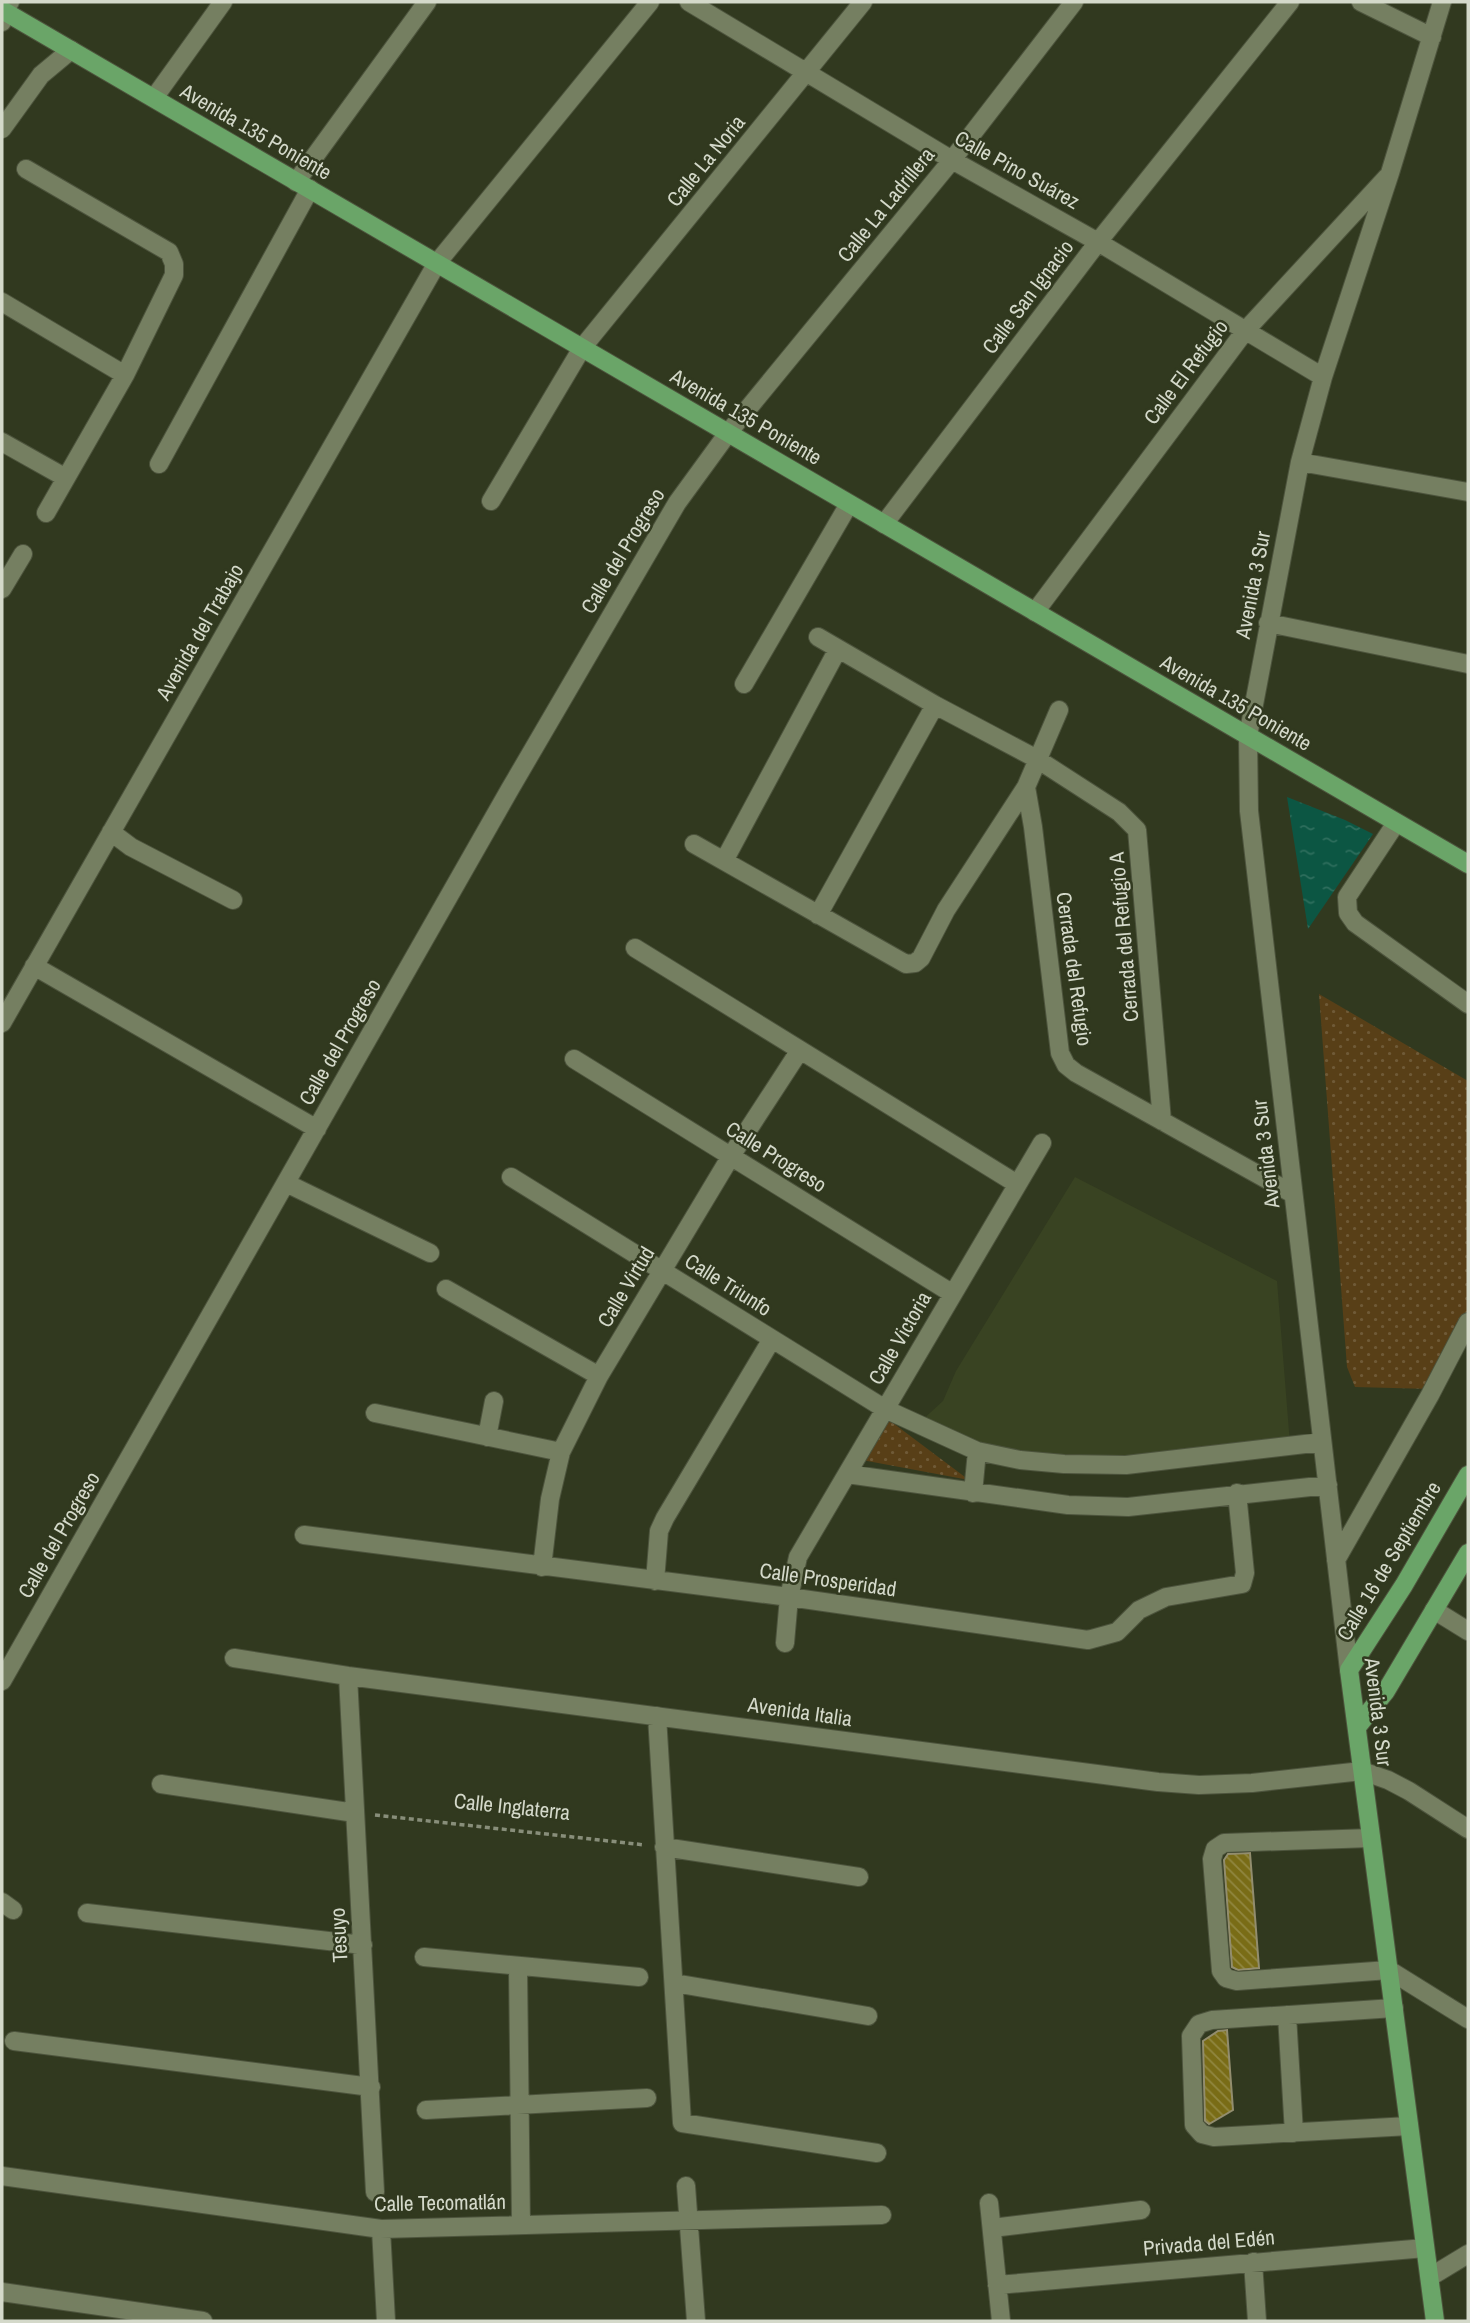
<svg xmlns="http://www.w3.org/2000/svg" width="1470" height="2323" font-family="'Archivo Narrow',sans-serif">
  <defs>
    <pattern id="park-dots" width="8" height="8" patternUnits="userSpaceOnUse" patternTransform="scale(1.75)"><rect width="8" height="8" fill="#583f17"/><path d="M2 2h.1M6 6h.1" fill="none" stroke="#6f5a37" stroke-width="1.8" stroke-linecap="round"/></pattern>
    <pattern id="water-ripples" width="26" height="14" patternUnits="userSpaceOnUse" patternTransform="scale(1.75)"><rect width="26" height="14" fill="#0c5643"/><path d="M2 4q2-2 4 0t4 0M15 11q2-2 4 0t4 0" fill="none" stroke="#2e6e5d"/></pattern>
    <pattern id="building-back-hatch" width="6" height="6" patternUnits="userSpaceOnUse" patternTransform="scale(1.75)"><rect width="6" height="6" fill="#796c16"/><path d="M-1 5l2 2M0 0l6 6M5-1l2 2" fill="none" stroke="#918741"/></pattern>
  </defs>
  <rect width="100%" height="100%" fill="#31391f"/>
  <!-- built -->
  <path fill="#394322" d="M1075,1177L1277,1281L1290,1444L1043,1462L919,1423L943,1401L956,1371Z"/>
  <!-- park -->
  <path fill="url(#park-dots)" d="M1319,994L1468,1081V1323L1431,1389L1355,1387L1347,1367Z
    M889,1420L969,1480L862,1460Z"/>
  <!-- water -->
  <path fill="url(#water-ripples)" d="M1287,797L1345,820L1373,834L1308,929Z"/>
  <!-- building -->
  <path fill="url(#building-back-hatch)" stroke="#928d6e" stroke-width="2" d="M1250,1853L1259,1968L1238,1970L1232,1967L1224,1860L1228,1854Z
    M1227,2030L1233,2110L1209,2124L1205,2121L1203,2041L1218,2031Z"/>
  <g fill="none" stroke-linecap="round" stroke-linejoin="round">
    <defs>
      <path id="minor" d="M689,2L952,160L1098,242L1323,377
        M1361,2L1432,37
        M2,22L3,11L10,2
        M154,98L223,2
        M2,129L41,75L71,50
        M26,169L169,252L174,264V275L125,375L46,513
        M296,182L427,2
        M2,302L125,375
        M2,442L66,478
        M1300,462L1468,492
        M159,464L310,189
        M491,501L582,348L863,2
        M884,524L1098,242L1290,2
        M2,589L23,554
        M1035,612L1245,331L1387,177
        M1268,623L1468,664
        M818,637L935,705L1037,759L1119,812L1137,830L1162,1121
        M744,684L849,504
        M1026,787L1033,827L1060,1053L1066,1065L1076,1073L1293,1194
        M1396,823L1347,897L1348,913L1355,923L1468,1004
        M111,832L131,847L233,900
        M694,844L906,964L915,963L921,958L946,910L1026,787L1059,710
        M724,861L838,649
        M818,915L935,705
        M635,948L1017,1184
        M34,966L317,1129
        M2,1023L437,263L650,2
        M574,1059L953,1294
        M511,1177L885,1409L977,1451L1020,1460L1064,1464L1126,1465L1322,1442
        M286,1183L430,1253
        M446,1289L599,1376
        M375,1413L561,1452
        M487,1437L494,1401
        M847,1474L1068,1505L1128,1507L1328,1485
        M973,1493L977,1451
        M304,1535L789,1597L1088,1640L1117,1632L1139,1610L1166,1597L1242,1584L1245,1573L1237,1493
        M1336,1560L1430,1395L1468,1322
        M542,1567L550,1499L561,1452L599,1376L731,1156L800,1050
        M655,1581L659,1531L665,1518L772,1339
        M1434,1610L1468,1631
        M785,1643L789,1597L798,1557L1042,1143
        M234,1658L348,1676L1158,1782L1199,1785L1252,1783L1362,1771L1388,1780L1409,1791L1468,1829
        M1349,1670L1249,811L1248,736L1300,462L1323,377L1390,173L1442,2
        M348,1676L375,2192
        M2,1681L510,789L677,503L728,433L952,160L1074,2
        M657,1716L682,2123L877,2153
        M161,1784L355,1813
        M1371,1838L1224,1843L1215,1849L1212,1859L1221,1971L1226,1978L1237,1981L1389,1970L1468,2019
        M664,1847L859,1877
        M2,1902L13,1910
        M87,1913L363,1945
        M424,1957L639,1977
        M518,1967L521,2225
        M674,1983L868,2016
        M1394,2008L1212,2020L1199,2024L1191,2036L1194,2125L1202,2134L1214,2137L1409,2126
        M1287,2015L1294,2133
        M14,2041L371,2087
        M426,2110L647,2098
        M2,2176L381,2229L882,2215
        M686,2186L696,2321
        M989,2203L1001,2321
        M992,2228L1141,2210
        M381,2229L386,2321
        M1253,2262L1257,2321
        M1430,2277L1468,2254
        M997,2285L1425,2248
        M2,2292L203,2321"/>
      <path id="major" d="M2,10L1468,864
        M1357,1727L1386,1691L1468,1553
        M1435,2321L1349,1670L1404,1585L1468,1475"/>
    </defs>
    <!-- minor casing -->
    <use href="#minor" stroke="#4d543d" stroke-width="20"/>
    <!-- major casing -->
    <use href="#major" stroke="#4d543d" stroke-width="20"/>
    <!-- path -->
    <path stroke="#888e7a" stroke-width="3.5" stroke-dasharray="5 3.5" stroke-linecap="butt" d="M375,1815L645,1845"/>
    <!-- minor -->
    <use href="#minor" stroke="#757f61" stroke-width="18"/>
    <!-- major -->
    <use href="#major" stroke="#6aa568" stroke-width="18"/>
  </g>
  <g text-anchor="middle" stroke-width="5" stroke-linejoin="round" paint-order="stroke">
    <!-- street labels -->
    <g font-size="21" fill="#d4d9ca" stroke="#31391f">
      <text transform="translate(256 132) rotate(30)" y="7">Avenida 135 Poniente</text>
      <text transform="translate(706 161) rotate(-51)" y="7">Calle La Noria</text>
      <text transform="translate(1017 170) rotate(29)" y="7">Calle Pino Suárez</text>
      <text transform="translate(886 205) rotate(-51)" y="7">Calle La Ladrillera</text>
      <text transform="translate(1028 297) rotate(-53)" y="7">Calle San Ignacio</text>
      <text transform="translate(1186 372) rotate(-53)" y="7">Calle El Refugio</text>
      <text transform="translate(746 417) rotate(30)" y="7">Avenida 135 Poniente</text>
      <text transform="translate(623 551) rotate(-59)" y="7">Calle del Progreso</text>
      <text transform="translate(1253 585) rotate(-79)" y="7">Avenida 3 Sur</text>
      <text transform="translate(200 632) rotate(-60)" y="7">Avenida del Trabajo</text>
      <text transform="translate(1236 703) rotate(30)" y="7">Avenida 135 Poniente</text>
      <text transform="translate(1124 937) rotate(-95)" y="7">Cerrada del Refugio A</text>
      <text transform="translate(1074 969) rotate(82)" y="7">Cerrada del Refugio</text>
      <text transform="translate(340 1042) rotate(-60)" y="7">Calle del Progreso</text>
      <text transform="translate(1266 1154) rotate(-97)" y="7">Avenida 3 Sur</text>
      <text transform="translate(776 1157) rotate(32)" y="7">Calle Progreso</text>
      <text transform="translate(728 1285) rotate(32)" y="7">Calle Triunfo</text>
      <text transform="translate(626 1287) rotate(-59)" y="7">Calle Virtud</text>
      <text transform="translate(900 1338) rotate(-60)" y="7">Calle Victoria</text>
      <text transform="translate(59 1535) rotate(-60)" y="7">Calle del Progreso</text>
      <text transform="translate(1389 1561) rotate(-59)" y="7">Calle 16 de Septiembre</text>
      <text transform="translate(828 1580) rotate(8)" y="7">Calle Prosperidad</text>
      <text transform="translate(800 1712) rotate(8)" y="7">Avenida Italia</text>
      <text transform="translate(1378 1712) rotate(83)" y="7">Avenida 3 Sur</text>
      <text transform="translate(512 1807) rotate(6)" y="7">Calle Inglaterra</text>
      <text transform="translate(339 1935) rotate(-93)" y="7">Tesuyo</text>
      <text transform="translate(440 2203) rotate(-1)" y="7">Calle Tecomatlán</text>
      <text transform="translate(1209 2243) rotate(-5)" y="7">Privada del Edén</text>
    </g>
  </g>
  <!-- border -->
  <rect width="1470" height="2323" fill="none" stroke="#d4d9ca" stroke-width="7"/>
</svg>
